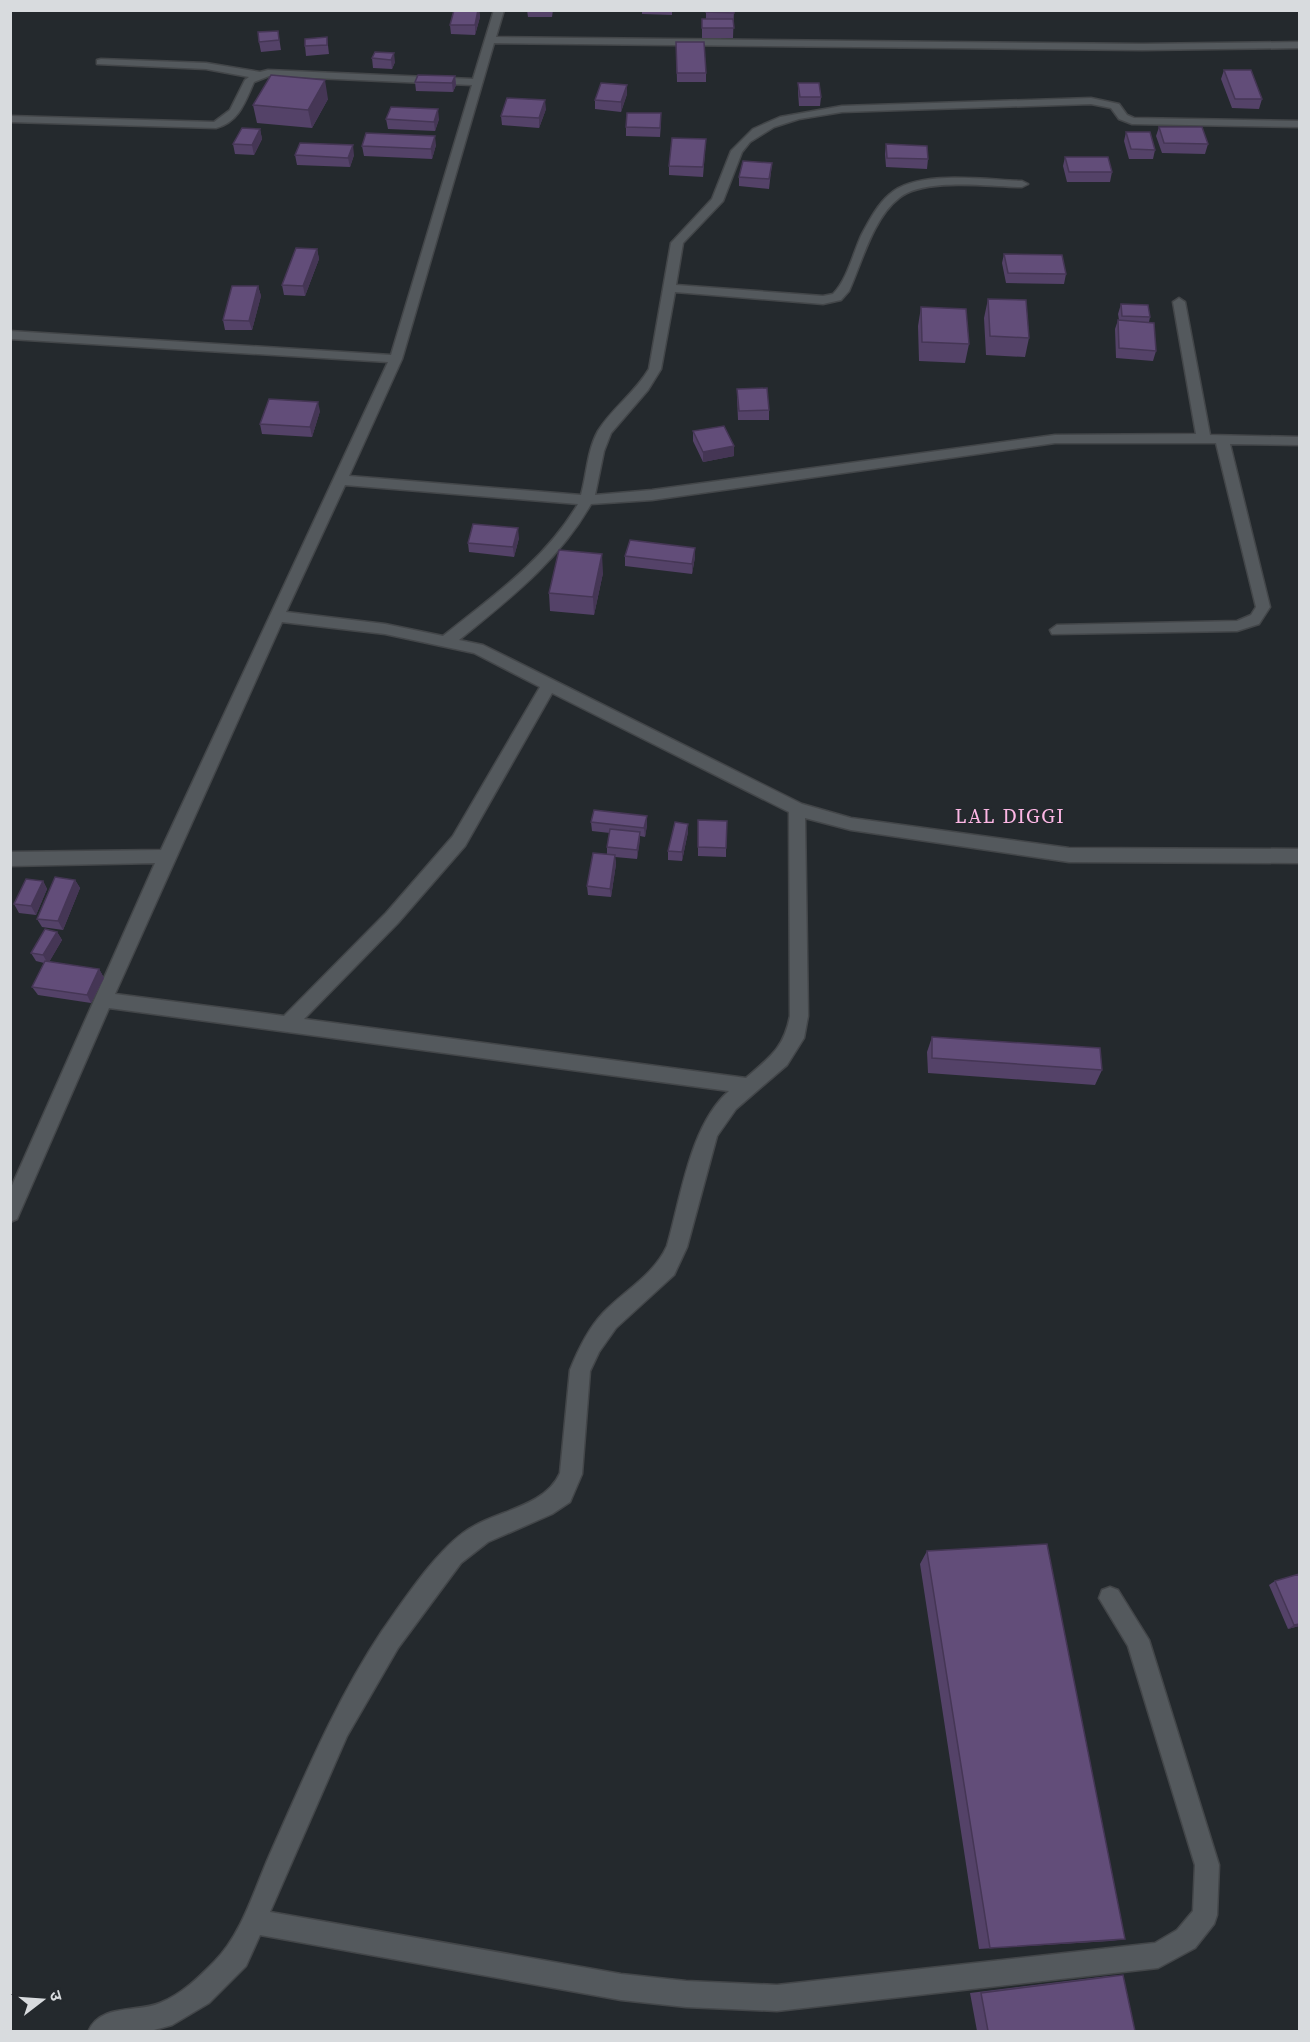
<svg xmlns="http://www.w3.org/2000/svg" width="1310" height="2042" font-family="'Source Serif 4','Noto Sans Devanagari',serif">
  <rect width="100%" height="100%" fill="#24292d"/>
  <g fill="none" stroke-linecap="round" stroke-linejoin="round">
    <defs>
      <path id="minor" d="M494,10H504L496,37L1142,44L1300,42V48L1142,50L494,43L402,359L349,476L581,495C587,474 587,451 598,431C612,408 635,393 649,369L671,243L712,199L731,151L753,129L780,117L842,106L1091,98L1119,104L1127,115L1134,118L1300,121V127L1132,124L1119,119L1111,108L1091,104L842,112L799,119L774,127L750,142L742,152L723,201L683,243L676,285L823,296L833,294C847,280 853,254 861,236C869,221 877,205 890,194C918,169 987,180 1022,181L1028,184L1022,187C990,187 925,177 899,198C873,218 862,262 849,291L841,300L823,304L675,292L661,369L648,390L611,433L604,451L595,495L652,490L1055,435L1196,434L1173,302L1179,298L1185,302L1210,435L1300,437V445L1230,444L1270,607L1259,624L1237,631L1052,634L1050,630L1057,625L1237,621L1251,615L1256,607L1216,443H1055L652,500L591,504C558,562 509,599 459,640L483,645L802,804L851,818L1069,848L1300,849V863L1069,862L851,830L805,818L808,1016L804,1038L787,1065L736,1109L717,1136L687,1247L674,1275L616,1328L599,1352L590,1371L582,1474L570,1502L552,1514L488,1542L461,1563L398,1648L347,1736L270,1912L621,1974L686,1981L777,1985L1155,1943L1177,1930L1193,1911L1195,1865L1128,1646L1099,1598L1102,1590L1110,1587L1118,1590L1149,1640L1219,1865L1217,1915L1214,1924L1195,1948L1158,1968L777,2011L686,2007L621,2000L260,1935L246,1966L209,2003L172,2025L147,2032H88C100,2003 137,2013 160,2003C182,1994 198,1978 214,1962C242,1934 254,1890 270,1854C304,1778 336,1700 382,1631C404,1600 441,1543 474,1526C502,1510 546,1505 560,1473L570,1370C578,1350 588,1329 603,1313C624,1291 654,1275 667,1246C681,1198 690,1125 729,1091L109,1008L17,1219L10,1222V1190L155,863L10,866V852L161,850L388,362L10,339V331L391,355L472,85L269,76L254,82C245,102 239,122 216,128L11,122L10,116L214,122L230,110L245,80L249,77L206,69L97,64V60L101,59L206,63L260,72L268,70L473,79ZM345,485L578,504C545,560 493,596 443,636L385,624L286,612ZM282,622L385,634L474,653L540,687L453,836L386,913L284,1016L115,994ZM552,693L789,812L790,1016C784,1048 770,1057 746,1078L304,1019L398,923L465,846Z"/>
    </defs>
    <!-- minor casing -->
    <use href="#minor" stroke="#434649" stroke-width="3"/>
    <!-- minor -->
    <use href="#minor" fill="#54595d" fill-rule="evenodd"/>
  </g>
  <!-- wall -->
  <path fill="#544268" d="M454,10H479L480,17L475,35L451,34L450,25Z
    M527,10H553L552,17H528Z
    M642,10H672V15L642,14Z
    M706,10H734L733,38H702V19H706Z
    M278,31L281,50L261,52L259,42Z
    M327,37L329,54L306,56L305,46Z
    M676,42L706,73V82H677Z
    M375,52L395,62L392,69L373,68L372,58Z
    M1224,70L1262,99L1259,109L1232,108L1221,79Z
    M455,76L456,85L453,92L416,91L415,82Z
    M798,83L821,97L820,106H799L798,92Z
    M627,94L621,112L595,109V100Z
    M328,99L312,128L257,123L253,105Z
    M546,109L539,128L502,125L501,116Z
    M386,119H439L435,131L388,129Z
    M661,123L660,137L626,136V127Z
    M1159,127L1208,144L1205,154L1162,153L1156,136Z
    M260,129L262,139L254,155L235,154L233,144Z
    M1126,132L1155,150L1153,159H1129L1124,141Z
    M706,139L703,177L669,175V166Z
    M886,144L928,159L927,169L886,167L885,154Z
    M436,145L432,159L364,156L362,146Z
    M295,155H354L350,167L297,165Z
    M1065,157L1112,172L1110,182H1067L1063,166Z
    M772,163L769,189L739,186V177Z
    M317,249L319,259L305,296L284,295L282,285Z
    M1004,254L1066,274L1064,284L1006,283L1002,263Z
    M258,286L261,296L252,330H225L223,320Z
    M988,299L1029,338L1025,357L986,355L984,318Z
    M1121,304L1150,317L1149,322L1156,351L1153,361L1116,358L1115,329L1118,320H1119L1118,314Z
    M921,307L969,344L965,363L919,361L918,326Z
    M737,389L769,410V420H738L737,398Z
    M320,411L312,437L262,434L260,424Z
    M693,431L734,456L703,462L693,441Z
    M519,538L514,557L469,552L468,543Z
    M625,556L695,557L692,574L625,566Z
    M603,573L594,615L550,611L549,593Z
    M698,820L726,848V857L698,856Z
    M591,822L647,825L645,837L640,836L637,859L615,857L616,864L611,897L588,895L587,886L607,854V847L610,833L592,831Z
    M688,824V832L682,861L668,860V851Z
    M75,880L80,888L63,930L42,927L37,919Z
    M43,881L47,889L36,915L19,913L14,904Z
    M57,932L62,940L49,962L99,969L104,978L91,1003L38,995L32,987L44,963L36,961L31,953Z
    M932,1037L1102,1070L1095,1085L928,1073L927,1052Z
    M927,1551L1125,1939L1110,1941L979,1949L920,1564Z
    M1275,1581L1299,1626L1288,1629L1269,1585Z
    M1123,1975L1135,2031H977L970,1993L1108,1976Z"/>
  <!-- shaded-wall -->
  <path fill="#453655" d="M478,10H479L480,17L475,35V25Z
    M394,53L395,62L392,69L391,60Z
    M455,76L456,85L453,92L452,83Z
    M325,80L328,99L312,128L308,110Z
    M627,85V94L621,112V102Z
    M545,100L546,109L539,128V118Z
    M438,109L439,119L435,131L434,122Z
    M260,129L262,139L254,155L252,145Z
    M435,136L436,145L432,159L431,149Z
    M353,145L354,155L350,167L348,158Z
    M317,249L319,259L305,296L303,286Z
    M258,286L261,296L252,330L249,321Z
    M318,402L320,411L312,437L310,427Z
    M734,446V456L703,462V452Z
    M518,528L519,538L514,557L513,547Z
    M695,548V557L692,574V564Z
    M602,554L603,573L594,615L593,597Z
    M647,816V825L645,837L644,828Z
    M688,824V832L682,861V852Z
    M640,832V841L637,859V850Z
    M615,855L616,864L611,897L610,889Z
    M75,880L80,888L63,930L58,921Z
    M43,881L47,889L36,915L31,906Z
    M57,932L62,940L48,964L43,955Z
    M99,969L104,978L91,1003L87,995Z
    M1299,1624V1626L1288,1629L1294,1625Z"/>
  <!-- building -->
  <path fill="#624d79" stroke="#453655" stroke-width="1.5" d="M454,10H478L475,25H450Z
    M706,10H734V13L706,12Z
    M702,19H733L734,28H702Z
    M278,31L279,40L259,42L258,32Z
    M327,37V45L305,46V39Z
    M676,42H704L706,73H677Z
    M375,52L394,53L391,60L372,58Z
    M1224,70H1251L1262,99H1235Z
    M271,75L325,80L308,110L253,105Z
    M418,75L455,76L452,83L415,82Z
    M601,83L627,85L621,102L595,100Z
    M798,83H819L821,97H800Z
    M507,98L545,100L539,118L501,116Z
    M391,107L438,109L434,122L386,119Z
    M627,113H661L660,128L626,127Z
    M1159,127H1202L1208,144L1164,143Z
    M242,128L260,129L252,145L233,144Z
    M1126,132H1150L1155,150L1131,149Z
    M366,133L435,136L431,149L362,146Z
    M672,138L706,139L703,167L669,166Z
    M300,143L353,145L348,158L295,155Z
    M886,144L927,146L928,159L887,158Z
    M1065,157H1108L1112,172H1069Z
    M743,161L772,163L769,179L739,177Z
    M296,248L317,249L303,286L282,285Z
    M1004,254L1062,255L1066,274L1008,273Z
    M232,286H258L249,321L223,320Z
    M988,299L1026,300L1029,338L990,336Z
    M1121,304L1148,305L1150,317L1122,316Z
    M921,307L966,309L969,344L922,342Z
    M1118,320L1154,323L1156,351L1119,348Z
    M767,388L769,410L739,411L737,389Z
    M269,399L318,402L310,427L260,424Z
    M724,426L734,446L703,452L693,431Z
    M473,524L518,528L513,547L468,543Z
    M630,540L695,548L692,564L625,556Z
    M559,550L602,554L593,597L549,593Z
    M594,810L647,816L644,828L591,822Z
    M698,820L727,821L726,848L698,847Z
    M675,822L688,824L682,852L668,851Z
    M610,829L640,832L637,850L607,847Z
    M593,853L615,855L610,889L587,886Z
    M55,877L75,880L58,921L37,919Z
    M26,879L43,881L31,906L14,904Z
    M45,929L57,932L43,955L31,953Z
    M45,961L99,969L87,995L32,987Z
    M932,1037L1100,1048L1102,1070L932,1058Z
    M1047,1544L1125,1939L990,1948L927,1551Z
    M1299,1574V1624L1294,1625L1275,1581Z
    M1123,1975L1135,2031H988L981,1993Z"/>
  <g text-anchor="middle" stroke-width="4.5" stroke-linejoin="round" paint-order="stroke">
    <!-- neighbourhood labels -->
    <g font-size="20" letter-spacing="1.5" fill="#fdb7e5" stroke="#24292d">
      <text x="1010" y="823">LAL DIGGI</text>
    </g>
  </g>
  <!-- border -->
  <rect width="1310" height="2042" fill="none" stroke="#d8dbde" stroke-width="24"/>
  <!-- north arrow -->
  <g transform="translate(42 2000) rotate(73)" stroke="#24292d" stroke-width="4.5" paint-order="stroke">
  <path d="M0-4.5L10 22L0 15L-10 22Z" fill="#d8dbde"/>
  <text y="-9" font-size="16" font-weight="bold" text-anchor="middle" fill="#d8dbde">उ</text>
  </g>
</svg>
